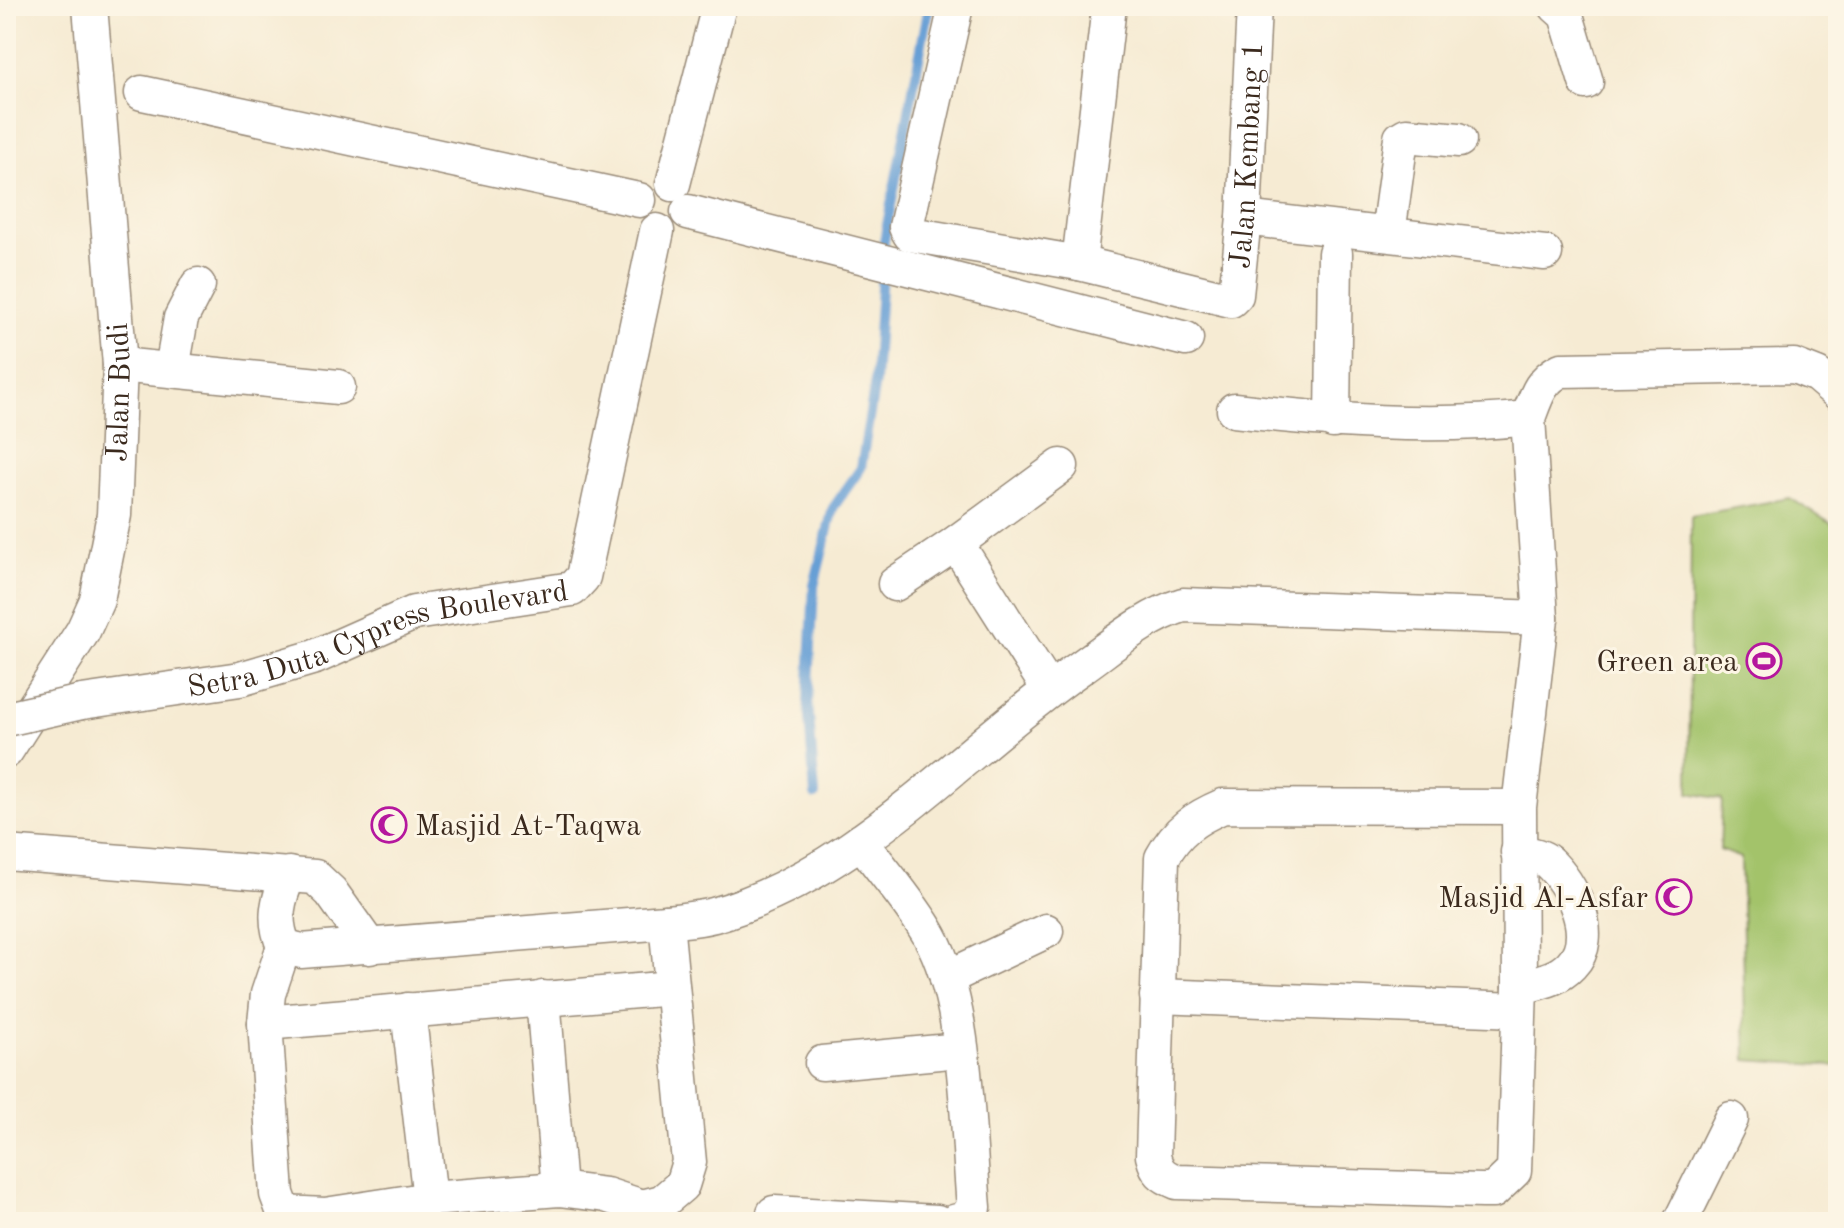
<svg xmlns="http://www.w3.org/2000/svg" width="1844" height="1228" font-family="'Old Standard TT',serif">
  <rect width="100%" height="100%" fill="#fcf5e5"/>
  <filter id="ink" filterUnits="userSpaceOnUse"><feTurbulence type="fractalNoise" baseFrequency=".0125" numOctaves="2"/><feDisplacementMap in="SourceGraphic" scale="16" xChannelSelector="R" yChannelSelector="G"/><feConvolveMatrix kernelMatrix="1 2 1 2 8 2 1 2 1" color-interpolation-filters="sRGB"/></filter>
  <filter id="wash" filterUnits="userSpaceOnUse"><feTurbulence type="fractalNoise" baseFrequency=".006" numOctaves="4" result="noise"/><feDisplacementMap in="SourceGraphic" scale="32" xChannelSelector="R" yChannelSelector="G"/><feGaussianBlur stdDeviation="1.8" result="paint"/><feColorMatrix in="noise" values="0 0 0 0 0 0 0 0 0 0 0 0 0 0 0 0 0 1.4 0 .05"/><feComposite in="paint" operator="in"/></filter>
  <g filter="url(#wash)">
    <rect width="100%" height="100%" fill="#f6ebd3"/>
    <!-- green -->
    <path fill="#a3c36b" stroke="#6f7644" stroke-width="2" d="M1790,498L1838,528V1066L1746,1060L1741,858L1720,850L1722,799L1689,793L1691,516Z"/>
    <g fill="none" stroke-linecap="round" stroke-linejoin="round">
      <!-- stream -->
      <path stroke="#669fd5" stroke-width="10" d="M815,795L808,703L814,586L833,508L861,468L875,382L884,241L929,6"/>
    </g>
  </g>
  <g filter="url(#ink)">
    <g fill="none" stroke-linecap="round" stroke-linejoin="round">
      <defs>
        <g id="minor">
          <path id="s1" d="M956,6L906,227L910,234L1079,263L1231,300L1236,295L1244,218L1254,6"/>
          <path d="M1556,6L1566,15L1586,82"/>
          <path d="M142,93L639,200"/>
          <path d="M673,184L719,6"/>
          <path d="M688,212L1186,339"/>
          <path d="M1244,218L1545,253"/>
          <path d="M1388,234L1401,138L1406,135L1459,140"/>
          <path d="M1079,263L1109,6"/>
          <path d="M120,365L338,387"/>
          <path d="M172,369L181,318L198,285"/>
          <path d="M1234,410C1331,421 1431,429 1528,418"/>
          <path d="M1333,421L1335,253"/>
          <path d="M895,584L956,543"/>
          <path d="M1049,689L956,543L1061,466"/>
          <path id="s2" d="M82,702L240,679L315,657L414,613L572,589L583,577L657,231"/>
          <path id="s3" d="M6,751L83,631L97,600L114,515L120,365L90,6"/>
          <path d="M1519,807L1223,806C1195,818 1177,830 1162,858L1153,1156C1157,1172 1162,1176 1177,1182L1482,1191H1493L1514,1171L1520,987L1519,807L1541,618"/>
          <path d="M861,841C883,872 911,902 930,936C968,1004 967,1129 974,1207L965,1219L954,1222"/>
          <path d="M1518,852C1527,854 1540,855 1547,861C1572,883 1599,937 1571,965C1557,980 1539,982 1520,987"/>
          <path d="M6,853L315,877L331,892L370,947"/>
          <path d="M289,874C278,899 272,919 284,946L301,951L666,922C682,920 699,919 714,915C858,874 961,751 1080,668C1113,645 1144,617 1183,605L1541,618L1528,418C1536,397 1540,380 1561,370L1794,366L1817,375L1838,393"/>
          <path d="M284,946L268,994L265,1023L277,1194L284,1213L325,1215L430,1199L559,1189L606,1195L642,1207L662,1202L682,1185L689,1162L666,922"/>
          <path d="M947,978L1046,931"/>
          <path d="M1157,996L1517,1010"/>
          <path d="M543,998L559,1189"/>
          <path d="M408,1010L430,1199"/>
          <path d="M265,1023L672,988"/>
          <path d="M822,1063L960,1050"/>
          <path d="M774,1213L937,1222"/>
          <path d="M1680,1222L1731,1119"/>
        </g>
      </defs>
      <!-- minor casing -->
      <use href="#minor" stroke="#988a78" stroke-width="37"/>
      <!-- minor -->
      <use href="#minor" stroke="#fff" stroke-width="34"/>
      <defs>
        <path id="minor-bridge" d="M6,719L82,702"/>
      </defs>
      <!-- minor-bridge casing -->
      <use href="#minor-bridge" stroke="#988a78" stroke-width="37" stroke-linecap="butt"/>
      <!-- minor-bridge -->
      <use href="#minor-bridge" stroke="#fff" stroke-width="34"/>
    </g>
  </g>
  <!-- icons -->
  <defs>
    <symbol id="stadium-ring" viewBox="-11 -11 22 22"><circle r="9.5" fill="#fcf5e5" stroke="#b5179e" stroke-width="1.5"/><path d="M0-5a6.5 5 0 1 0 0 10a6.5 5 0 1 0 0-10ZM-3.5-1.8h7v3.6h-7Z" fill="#b5179e"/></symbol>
    <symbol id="mosque-ring" viewBox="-11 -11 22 22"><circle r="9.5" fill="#fcf5e5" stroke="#b5179e" stroke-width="1.5"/><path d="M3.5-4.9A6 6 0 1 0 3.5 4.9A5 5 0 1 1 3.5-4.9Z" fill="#b5179e"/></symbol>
  </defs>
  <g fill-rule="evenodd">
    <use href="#stadium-ring" x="1744" y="641" width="40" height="40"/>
    <use href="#mosque-ring" x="369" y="805" width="40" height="40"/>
    <use href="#mosque-ring" x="1654" y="877" width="40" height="40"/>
  </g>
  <g text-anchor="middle" stroke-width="6" stroke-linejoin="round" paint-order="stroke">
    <!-- street labels -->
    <g font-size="30" fill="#3b2a1e" stroke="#fcf5e5">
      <text dy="10" stroke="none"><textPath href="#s1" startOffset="710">Jalan Kembang 1</textPath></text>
      <text dy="10" stroke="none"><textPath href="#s3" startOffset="386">Jalan Budi</textPath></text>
      <text dy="10" stroke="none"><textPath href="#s2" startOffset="304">Setra Duta Cypress Boulevard</textPath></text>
    </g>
    <!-- poi labels -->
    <g font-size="30" fill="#3b2a1e" stroke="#fcf5e5" text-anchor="end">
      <text x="1738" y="671">Green area</text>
      <text x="415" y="835" text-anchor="start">Masjid At-Taqwa</text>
      <text x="1648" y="907">Masjid Al-Asfar</text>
    </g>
  </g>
  <!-- margin -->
  <rect width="1844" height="1228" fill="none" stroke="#fcf5e5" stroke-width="32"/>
</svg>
